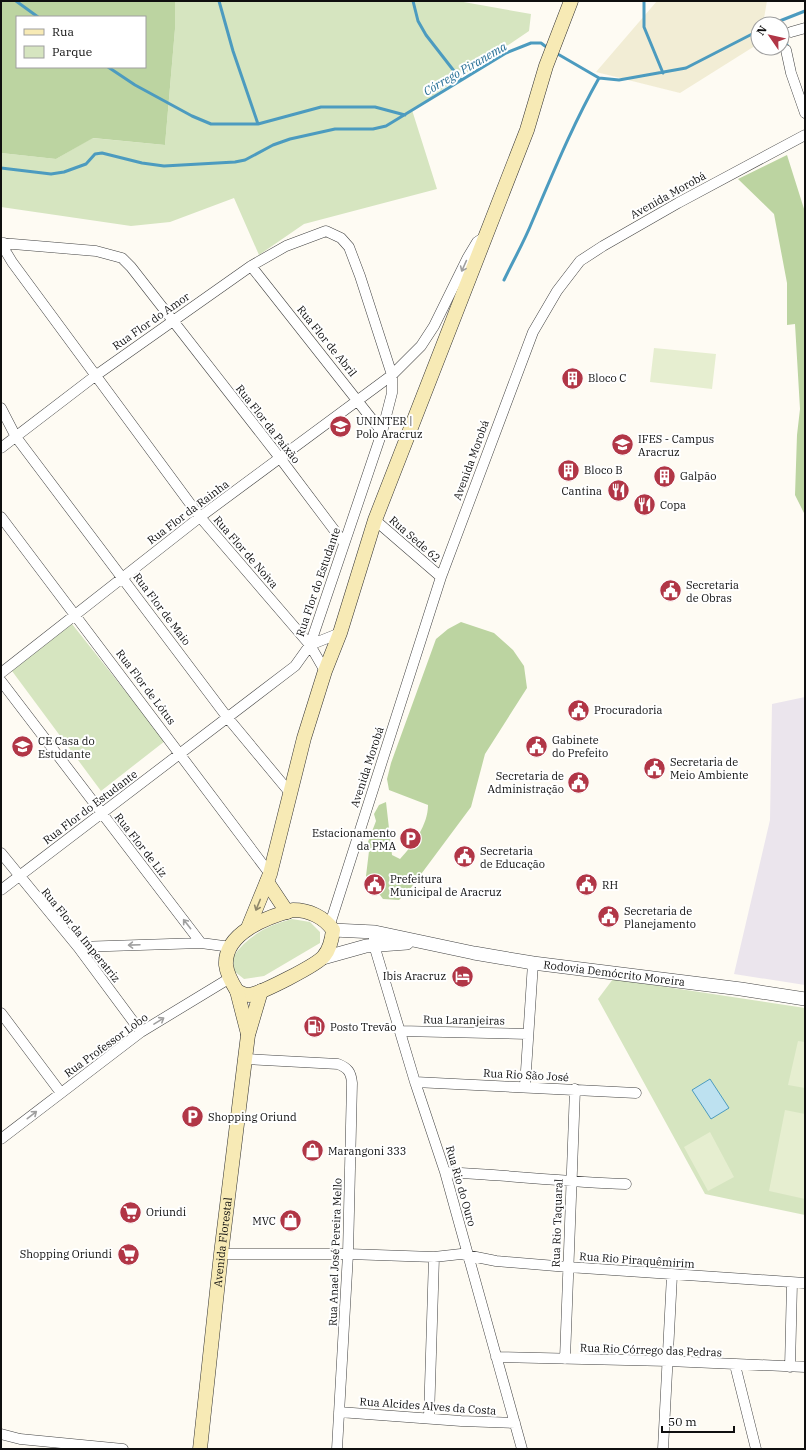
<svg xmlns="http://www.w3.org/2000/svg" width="806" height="1450" font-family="'IBM Plex Serif',serif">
  <rect width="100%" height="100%" fill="#fefbf3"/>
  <!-- industrial -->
  <path fill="#ebe5ed" d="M805,697V985L734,974L770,820L772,704Z"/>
  <!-- farmland -->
  <path fill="#f2edd5" d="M657,1H767L763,24H758V44L680,93L596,72Z"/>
  <!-- green -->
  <path fill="#d6e5c0" d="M174,1H458L531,14L529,31L412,110L437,189L304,224L259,255L234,198L170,222L131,226L1,207V153L56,159L92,138L165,145L175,29Z
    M72,624L165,741L101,791L12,671Z
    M292,919L310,922L320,932V943L264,976L244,979L234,971L233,957C247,936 268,925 292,919Z
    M613,979L805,1008V1215L705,1194L598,999Z"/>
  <!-- forest -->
  <path fill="#bcd4a1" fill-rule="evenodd" d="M1,1H175V29L165,145L93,138L56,159L1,153ZM17,17H145V67H17Z
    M787,155L805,212V515L795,495L797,435L800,409L795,324L787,325V283L774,214L738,179Z
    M461,622L494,633L513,650L524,666L527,688L485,754L471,807L410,889L399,900L383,899L366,876L369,851L368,842L376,821L374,814L379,805L386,802L392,855L400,859C413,845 428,825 428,805L389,790L387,779L391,763L436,639L448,629Z"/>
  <!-- pitch -->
  <path fill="#e6eed0" d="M654,348L716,354L712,389L650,382Z
    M798,1041L805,1042V1088L788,1085Z
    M785,1110L805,1114V1199L769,1191Z
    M710,1132L734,1177L708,1191L684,1147Z"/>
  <!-- water -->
  <path fill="#bde1f0" stroke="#4c9bbf" d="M710,1079L729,1108L711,1119L692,1090Z"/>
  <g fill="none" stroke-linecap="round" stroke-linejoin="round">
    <!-- stream -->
    <path stroke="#4c9bbf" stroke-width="3" d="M16,1L38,17
      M219,1L233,51L258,124
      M413,1L418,21L426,35L461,80
      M644,1V27L663,73
      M772,24L805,11
      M782,30L788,48
      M556,53L599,78L619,80L686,68L758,31
      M108,67L135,85L192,116L211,124H258L321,107H375L405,115
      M1,168L51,174L64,172L86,164L95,154L102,153L142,163L164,166L235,162L245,160L273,145L290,139L335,129H373L386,126L506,53L531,43H541L549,49
      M504,280C513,261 524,242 532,222C553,173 573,124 599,78"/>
    <defs>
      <path id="minor" d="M791,32L805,28
        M786,50L791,73L805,113
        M1,243L96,251L122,258L131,267L280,458L344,543
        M4,243L6,252L12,262L200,517L310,645L325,671
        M251,266L382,432
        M1,408L16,437L227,717L291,794
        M1,448L95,376L251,266L286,246L326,231L341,238L349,247L360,276L392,375V393L382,432L310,645L295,666L1,890
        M1,517L270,874
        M375,520L441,577
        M310,645L340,633
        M1,673L200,517L392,375L421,346L434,326L468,257L477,242L483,238
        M1,681L201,943L231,947
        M1,853L78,947L141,1032
        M330,924L441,577L533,332L557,291L580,261L603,246L678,203L805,135
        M374,938V945L415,1082L445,1172L522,1449
        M78,947L201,943
        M1,1013L61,1093
        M400,1031L527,1034
        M245,1059L338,1064C348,1068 351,1072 352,1083L348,1254L337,1449
        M415,1082L636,1093
        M525,1086L533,963
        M1,1139L141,1032L230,978
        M445,1172C506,1175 566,1182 626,1184
        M221,1254H348L434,1257L461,1254L496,1261L568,1267L805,1283
        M496,1357L668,1361L805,1367
        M565,1359L575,1089
        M735,1365L756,1449
        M790,1367L792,1283
        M339,1412L461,1421L515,1423
        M429,1418L434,1257
        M1,1434L20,1439L123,1449
        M663,1449L672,1275"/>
      <g id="tertiary">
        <path id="s1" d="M333,930L375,932L474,953L533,963L741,989L805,999"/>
        <path d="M323,958L366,946L407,943"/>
      </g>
      <g id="secondary">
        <path d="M267,882L287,912"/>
        <path d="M293,910C309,910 324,917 333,930C332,939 330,949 324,956C317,965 260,994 249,995C244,995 241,993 237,991C232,983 227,974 226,965C224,933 267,917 293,910Z"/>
        <path d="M248,928L270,874L304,738L325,671L340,633L375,520L527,130L546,66L571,1"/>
        <path d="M237,991L248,1034"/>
        <path id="s2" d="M200,1449L221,1254L245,1059L248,1035L261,991"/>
      </g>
    </defs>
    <!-- minor casing -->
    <use href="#minor" stroke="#424242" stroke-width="11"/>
    <!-- tertiary casing -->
    <use href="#tertiary" stroke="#424242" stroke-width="14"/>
    <!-- secondary casing -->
    <use href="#secondary" stroke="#313131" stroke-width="15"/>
    <!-- minor -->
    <use href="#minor" stroke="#fff" stroke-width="10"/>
    <!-- tertiary -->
    <use href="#tertiary" stroke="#fff" stroke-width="13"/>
    <!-- secondary -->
    <use href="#secondary" stroke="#f7eab5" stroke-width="14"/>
  </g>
  <!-- one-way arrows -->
  <defs><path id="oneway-shaft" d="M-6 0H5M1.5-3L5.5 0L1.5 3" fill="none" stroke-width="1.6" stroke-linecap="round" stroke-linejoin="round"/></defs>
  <g stroke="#9f9f9f">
    <use href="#oneway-shaft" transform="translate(464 266) rotate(114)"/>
    <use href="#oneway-shaft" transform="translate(187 924) rotate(-128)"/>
    <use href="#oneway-shaft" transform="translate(134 945) rotate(178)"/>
    <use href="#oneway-shaft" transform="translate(159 1021) rotate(-32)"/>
    <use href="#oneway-shaft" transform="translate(32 1115) rotate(-38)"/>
  </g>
  <use stroke="#8f876a" href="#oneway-shaft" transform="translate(258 905) rotate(112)"/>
  <!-- icons -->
  <defs>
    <symbol id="building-disc" viewBox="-11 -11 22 22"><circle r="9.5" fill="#b13646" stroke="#fff"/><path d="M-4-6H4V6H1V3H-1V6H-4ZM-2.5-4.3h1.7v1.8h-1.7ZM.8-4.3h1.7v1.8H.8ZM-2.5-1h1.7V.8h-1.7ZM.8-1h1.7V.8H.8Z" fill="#fff"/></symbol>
    <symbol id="university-disc" viewBox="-11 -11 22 22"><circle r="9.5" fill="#b13646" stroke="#fff"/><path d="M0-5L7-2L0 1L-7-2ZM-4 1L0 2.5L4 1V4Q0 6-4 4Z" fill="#fff"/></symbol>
    <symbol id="restaurant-disc" viewBox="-11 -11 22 22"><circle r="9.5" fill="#b13646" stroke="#fff"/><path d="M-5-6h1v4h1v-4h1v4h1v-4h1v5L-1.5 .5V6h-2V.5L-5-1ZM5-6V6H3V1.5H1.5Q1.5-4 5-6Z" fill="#fff"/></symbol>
    <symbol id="civic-disc" viewBox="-11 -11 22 22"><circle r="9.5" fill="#b13646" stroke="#fff"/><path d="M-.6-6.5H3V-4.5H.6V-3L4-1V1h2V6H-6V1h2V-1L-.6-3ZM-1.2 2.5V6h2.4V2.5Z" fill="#fff"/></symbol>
    <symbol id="school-disc" viewBox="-11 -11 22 22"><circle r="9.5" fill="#b13646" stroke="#fff"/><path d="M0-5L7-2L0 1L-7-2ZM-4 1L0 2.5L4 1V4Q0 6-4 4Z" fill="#fff"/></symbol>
    <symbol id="parking-disc" viewBox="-11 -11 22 22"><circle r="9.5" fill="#b13646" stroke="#fff"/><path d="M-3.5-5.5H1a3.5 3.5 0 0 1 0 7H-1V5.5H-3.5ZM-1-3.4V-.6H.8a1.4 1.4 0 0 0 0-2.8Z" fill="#fff"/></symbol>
    <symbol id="hotel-disc" viewBox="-11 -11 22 22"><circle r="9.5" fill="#b13646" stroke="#fff"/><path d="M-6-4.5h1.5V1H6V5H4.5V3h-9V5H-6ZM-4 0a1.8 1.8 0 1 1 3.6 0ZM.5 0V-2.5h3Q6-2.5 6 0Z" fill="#fff"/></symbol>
    <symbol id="fuel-disc" viewBox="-11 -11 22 22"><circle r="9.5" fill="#b13646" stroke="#fff"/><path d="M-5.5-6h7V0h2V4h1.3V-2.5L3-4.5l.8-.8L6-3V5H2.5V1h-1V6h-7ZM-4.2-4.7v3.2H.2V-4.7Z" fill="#fff"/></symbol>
    <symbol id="shop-disc" viewBox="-11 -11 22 22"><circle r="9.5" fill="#b13646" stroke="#fff"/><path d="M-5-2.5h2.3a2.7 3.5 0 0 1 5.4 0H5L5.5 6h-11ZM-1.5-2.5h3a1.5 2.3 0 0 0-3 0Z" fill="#fff"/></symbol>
    <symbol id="supermarket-disc" viewBox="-11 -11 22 22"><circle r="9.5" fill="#b13646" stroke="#fff"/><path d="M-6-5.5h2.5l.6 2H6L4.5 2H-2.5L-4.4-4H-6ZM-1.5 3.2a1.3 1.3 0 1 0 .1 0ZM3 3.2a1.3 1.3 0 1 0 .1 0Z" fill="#fff"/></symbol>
  </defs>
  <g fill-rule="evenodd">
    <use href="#building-disc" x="560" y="366" width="25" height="25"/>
    <use href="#university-disc" x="328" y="414" width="25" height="25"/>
    <use href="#university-disc" x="610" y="432" width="25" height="25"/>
    <use href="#building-disc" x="556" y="458" width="25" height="25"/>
    <use href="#building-disc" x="652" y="464" width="25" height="25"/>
    <use href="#restaurant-disc" x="606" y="478" width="25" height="25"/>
    <use href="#restaurant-disc" x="632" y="492" width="25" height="25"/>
    <use href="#civic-disc" x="658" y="578" width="25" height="25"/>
    <use href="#civic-disc" x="566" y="698" width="25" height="25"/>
    <use href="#civic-disc" x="524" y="734" width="25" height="25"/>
    <use href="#school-disc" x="10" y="734" width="25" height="25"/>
    <use href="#civic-disc" x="642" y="756" width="25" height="25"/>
    <use href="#civic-disc" x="566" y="770" width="25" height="25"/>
    <use href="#parking-disc" x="398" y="826" width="25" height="25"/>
    <use href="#civic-disc" x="452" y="844" width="25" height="25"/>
    <use href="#civic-disc" x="362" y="872" width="25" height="25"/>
    <use href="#civic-disc" x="574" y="872" width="25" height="25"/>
    <use href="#civic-disc" x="596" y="904" width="25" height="25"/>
    <use href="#hotel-disc" x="450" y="964" width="25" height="25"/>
    <use href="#fuel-disc" x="302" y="1014" width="25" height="25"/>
    <use href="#parking-disc" x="180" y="1104" width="25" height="25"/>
    <use href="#shop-disc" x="300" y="1138" width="25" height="25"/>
    <use href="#supermarket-disc" x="118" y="1200" width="25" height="25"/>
    <use href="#shop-disc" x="278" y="1208" width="25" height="25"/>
    <use href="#supermarket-disc" x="116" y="1242" width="25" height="25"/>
  </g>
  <g text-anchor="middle" stroke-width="4" stroke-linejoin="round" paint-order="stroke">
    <!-- street labels -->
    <g font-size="11" fill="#0f0f0f" stroke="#fff">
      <text transform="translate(668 195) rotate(-29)" y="4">Avenida Morobá</text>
      <text transform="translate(151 321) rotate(-35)" y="4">Rua Flor do Amor</text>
      <text transform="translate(327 341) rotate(51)" y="4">Rua Flor de Abril</text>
      <text transform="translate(268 424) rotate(52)" y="4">Rua Flor da Paixão</text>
      <text transform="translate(471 460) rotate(-70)" y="4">Avenida Morobá</text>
      <text transform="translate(188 512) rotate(-37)" y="4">Rua Flor da Rainha</text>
      <text transform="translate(415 539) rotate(41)" y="4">Rua Sede 62</text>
      <text transform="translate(246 552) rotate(49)" y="4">Rua Flor de Noiva</text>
      <text transform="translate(318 582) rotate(-71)" y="4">Rua Flor do Estudante</text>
      <text transform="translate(162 609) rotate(53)" y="4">Rua Flor de Maio</text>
      <text transform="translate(146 687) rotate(53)" y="4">Rua Flor de Lótus</text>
      <text transform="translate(367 767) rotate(-72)" y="4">Avenida Morobá</text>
      <text transform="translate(90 807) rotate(-37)" y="4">Rua Flor do Estudante</text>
      <text transform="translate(141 845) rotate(52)" y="4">Rua Flor de Liz</text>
      <text transform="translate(81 935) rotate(51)" y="4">Rua Flor da Imperatriz</text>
      <text dy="4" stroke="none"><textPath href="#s1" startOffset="285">Rodovia Demócrito Moreira</textPath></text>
      <text transform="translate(464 1020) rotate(1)" y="4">Rua Laranjeiras</text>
      <text transform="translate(106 1045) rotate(-36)" y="4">Rua Professor Lobo</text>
      <text transform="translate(526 1075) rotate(3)" y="4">Rua Rio São José</text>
      <text transform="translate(461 1186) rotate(74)" y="4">Rua Rio do Ouro</text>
      <text transform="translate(557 1223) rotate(-88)" y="4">Rua Rio Taquaral</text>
      <text dy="4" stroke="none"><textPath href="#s2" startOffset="208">Avenida Florestal</textPath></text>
      <text transform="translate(335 1252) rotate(-88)" y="4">Rua Anael José Pereira Mello</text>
      <text transform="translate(637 1260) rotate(4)" y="4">Rua Rio Piraquêmirim</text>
      <text transform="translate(651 1350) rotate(2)" y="4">Rua Rio Córrego das Pedras</text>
      <text transform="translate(428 1406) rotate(4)" y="4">Rua Alcides Alves da Costa</text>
    </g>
    <!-- poi labels -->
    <g font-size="11" fill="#0f0f0f" stroke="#fff" text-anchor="start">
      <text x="588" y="382">Bloco C</text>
      <text x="356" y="425">UNINTER |<tspan x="356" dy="13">Polo Aracruz</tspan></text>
      <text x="638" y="443">IFES - Campus<tspan x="638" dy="13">Aracruz</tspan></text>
      <text x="584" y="474">Bloco B</text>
      <text x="680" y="480">Galpão</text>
      <text x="602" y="495" text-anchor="end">Cantina</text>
      <text x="660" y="509">Copa</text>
      <text x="686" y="589">Secretaria<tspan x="686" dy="13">de Obras</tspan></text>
      <text x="594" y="714">Procuradoria</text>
      <text x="552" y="744">Gabinete<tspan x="552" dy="13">do Prefeito</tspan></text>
      <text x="38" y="745">CE Casa do<tspan x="38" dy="13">Estudante</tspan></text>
      <text x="670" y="766">Secretaria de<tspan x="670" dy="13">Meio Ambiente</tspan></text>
      <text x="564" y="780" text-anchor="end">Secretaria de<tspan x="564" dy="13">Administração</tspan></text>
      <text x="396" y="837" text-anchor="end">Estacionamento<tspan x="396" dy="13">da PMA</tspan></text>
      <text x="480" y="855">Secretaria<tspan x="480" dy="13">de Educação</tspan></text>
      <text x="390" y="883">Prefeitura<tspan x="390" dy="13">Municipal de Aracruz</tspan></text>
      <text x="602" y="889">RH</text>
      <text x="624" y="915">Secretaria de<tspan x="624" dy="13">Planejamento</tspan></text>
      <text x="446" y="980" text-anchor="end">Ibis Aracruz</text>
      <text x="330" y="1031">Posto Trevão</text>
      <text x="208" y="1121">Shopping Oriund</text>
      <text x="328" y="1155">Marangoni 333</text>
      <text x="146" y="1216">Oriundi</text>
      <text x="276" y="1225" text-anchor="end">MVC</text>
      <text x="112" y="1258" text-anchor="end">Shopping Oriundi</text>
    </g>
    <!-- water labels -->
    <g font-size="12" font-style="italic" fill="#256e95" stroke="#fff">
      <text transform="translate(465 69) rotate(-30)" y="4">Córrego Piranema</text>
    </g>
  </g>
  <!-- border -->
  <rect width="806" height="1450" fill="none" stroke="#0f0f0f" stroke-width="4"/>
  <!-- legend -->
  <rect x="16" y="16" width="130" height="52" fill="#ffffff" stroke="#9f9f9f"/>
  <rect x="24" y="29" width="20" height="6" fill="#f7eab5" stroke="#9f9f9f"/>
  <text x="52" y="36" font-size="12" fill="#0f0f0f">Rua</text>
  <rect x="24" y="46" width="20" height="12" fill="#d6e5c0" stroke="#9f9f9f"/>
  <text x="52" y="56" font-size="12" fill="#0f0f0f">Parque</text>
  <!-- north arrow -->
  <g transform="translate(770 36) rotate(304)"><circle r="19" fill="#ffffff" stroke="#9f9f9f"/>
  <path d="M0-3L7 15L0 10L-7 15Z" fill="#b13646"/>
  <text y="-6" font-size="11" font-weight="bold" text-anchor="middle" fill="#0f0f0f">N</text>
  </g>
  <!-- scale -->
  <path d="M662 1426v6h72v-6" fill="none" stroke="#0f0f0f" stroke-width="2"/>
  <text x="668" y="1426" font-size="12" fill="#0f0f0f" stroke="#ffffff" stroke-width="3" paint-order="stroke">50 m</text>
</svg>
